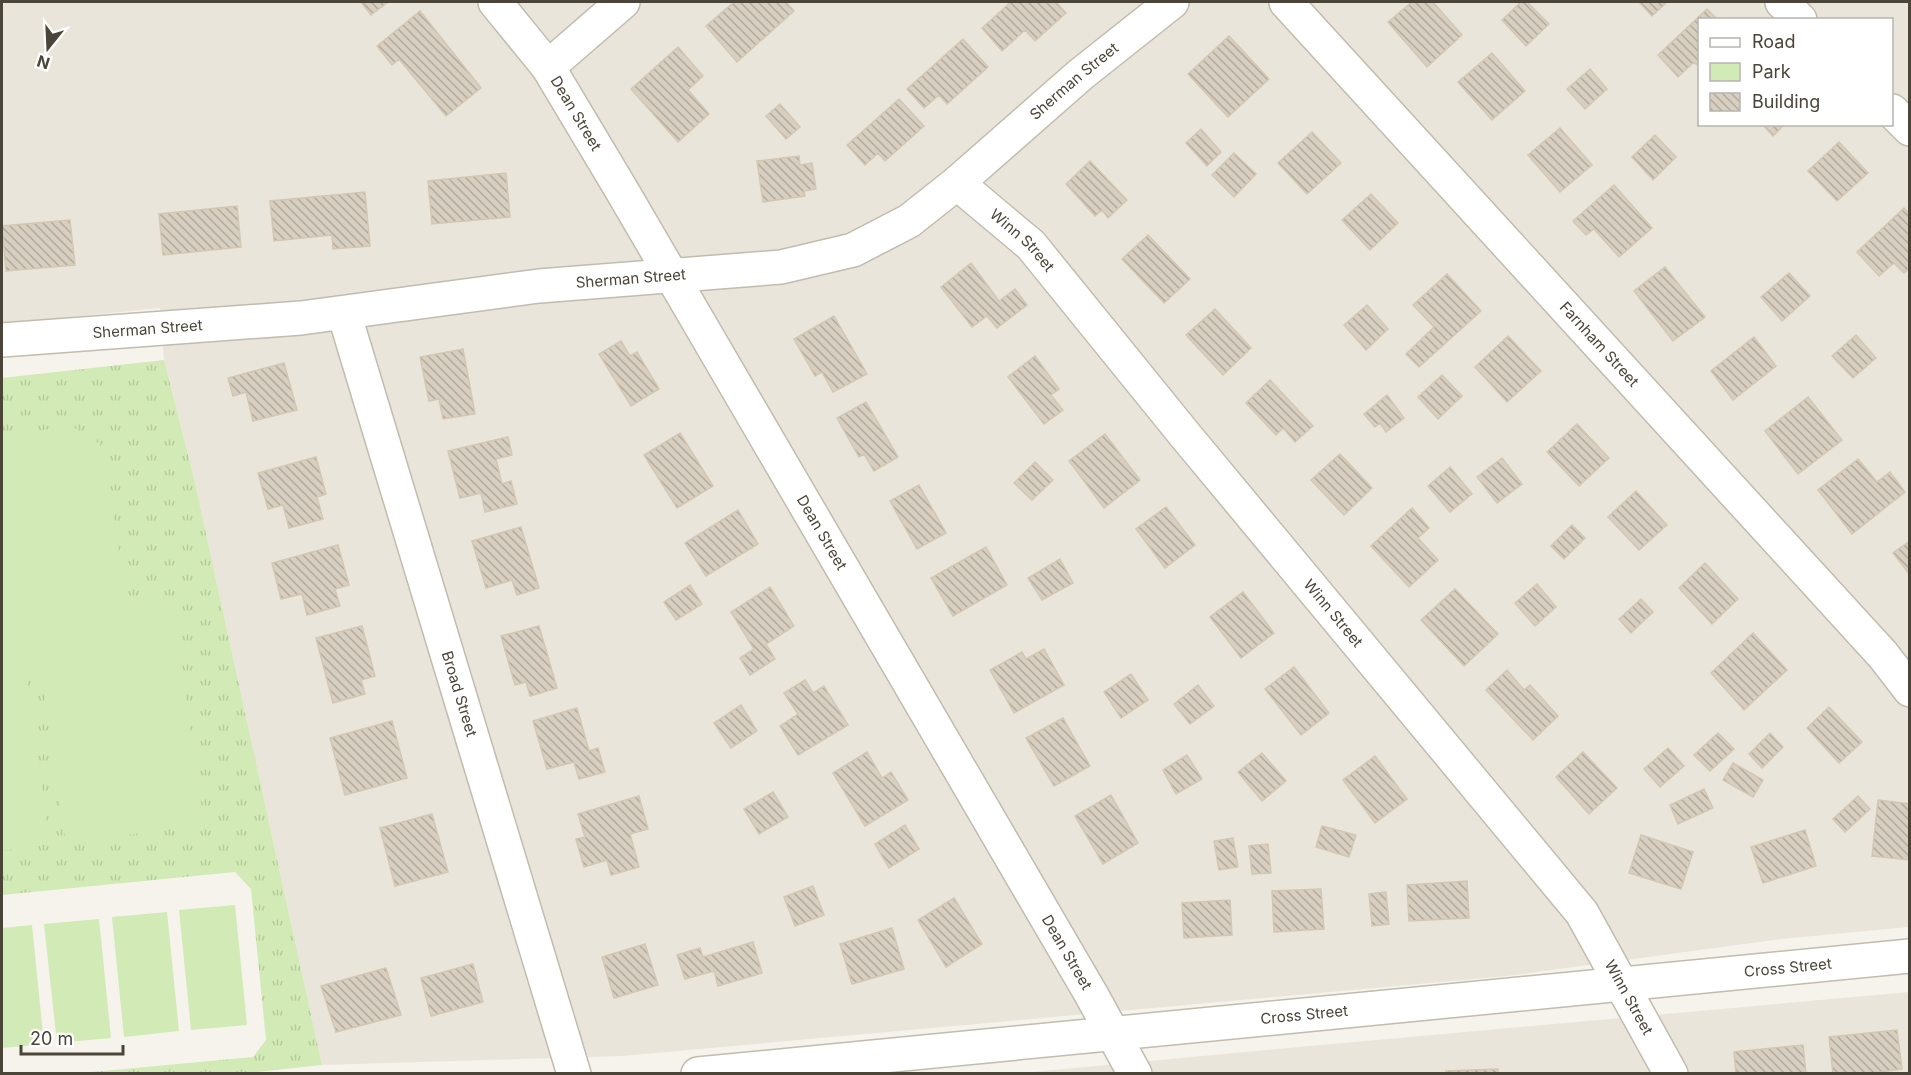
<svg xmlns="http://www.w3.org/2000/svg" width="1911" height="1075" font-family="Inter,sans-serif">
  <defs>
    <pattern id="grass-tufts" width="24" height="20" patternUnits="userSpaceOnUse" patternTransform="scale(1.5)"><rect width="24" height="20" fill="#d2eab5"/><path d="M3 7l-1-3M5 7V3M7 7l1-3M15 17l-1-3M17 17v-4M19 17l1-3" fill="none" stroke="#b6ca9c"/></pattern>
    <pattern id="building-back-hatch" width="6" height="6" patternUnits="userSpaceOnUse" patternTransform="scale(1.5)"><rect width="6" height="6" fill="#d8cfc1"/><path d="M-1 5l2 2M0 0l6 6M5-1l2 2" fill="none" stroke="#b1aa9e"/></pattern>
  </defs>
  <rect width="100%" height="100%" fill="#f6f3ec"/>
  <!-- residential -->
  <path fill="#eae5da" fill-rule="evenodd" d="M2,2H1909V927L1781,939L1507,976L622,1056L322,1065L193,474L164,360L160,308L2,324ZM1700,20H1892V124H1700Z
    M1909,992V1073L1010,1074L1277,1049Z"/>
  <!-- grass -->
  <path fill="url(#grass-tufts)" d="M164,360L193,474L322,1065L238,1074L81,1073L253,1057L266,1040L251,889L235,872L2,895V378Z"/>
  <!-- green -->
  <path fill="#d2eab5" d="M72,426L100,444L128,603L171,597L204,824L66,844L42,678L26,675L50,844L2,851V436Z
    M235,905L247,1025L191,1030L179,910Z
    M167,912L179,1031L124,1037L112,917Z
    M99,919L111,1038L57,1043L44,924Z
    M32,925L44,1044L2,1048V928Z"/>
  <!-- building -->
  <path fill="url(#building-back-hatch)" stroke="#d3c7b4" stroke-width="1.5" d="M361,2H388L371,15Z
    M734,2H786L794,11L737,62L706,26Z
    M1011,2H1056L1066,13L1035,41L1025,30L1002,51L982,28Z
    M1412,2H1433L1462,35L1427,67L1388,22Z
    M1521,2H1527L1549,24L1526,46L1502,20Z
    M1639,2H1667L1652,16Z
    M1707,9L1718,20H1700V68L1694,62L1678,77L1658,55Z
    M420,11L481,88L446,116L399,59L392,65L377,46Z
    M1229,36L1269,79L1228,117L1188,74Z
    M963,39L988,67L947,104L939,95L924,108L907,89Z
    M678,47L703,76L688,90L709,114L678,142L631,89Z
    M1492,53L1525,91L1492,120L1458,82Z
    M1590,69L1607,89L1585,109L1567,89Z
    M899,99L924,126L885,161L878,153L865,165L847,145Z
    M780,104L800,127L786,139L766,116Z
    M1762,124H1785L1773,136Z
    M1560,128L1592,165L1560,192L1528,155Z
    M1201,129L1221,152L1207,166L1186,143Z
    M1312,132L1341,163L1307,194L1278,163Z
    M1655,135L1676,157L1653,180L1632,157Z
    M1839,142L1868,173L1837,201L1808,171Z
    M1234,153L1256,174L1234,197L1212,175Z
    M799,156L800,165L812,163L816,189L804,191L805,196L763,202L757,161Z
    M1090,161L1127,200L1108,218L1102,210L1095,216L1066,184Z
    M506,173L510,217L432,224L428,181Z
    M1614,185L1652,228L1619,257L1594,229L1586,235L1573,221Z
    M365,192L370,246L333,249L332,235L274,241L270,201Z
    M1371,194L1398,223L1370,250L1342,220Z
    M237,206L241,247L163,255L159,214Z
    M1904,208L1910,214V268L1904,273L1894,263L1879,276L1857,252Z
    M70,220L75,265L6,271L2,226Z
    M1148,235L1190,279L1164,303L1122,259Z
    M971,263L999,301L1015,289L1027,305L997,328L987,316L972,327L941,287Z
    M1665,267L1705,317L1673,341L1634,291Z
    M1789,273L1810,296L1782,321L1761,297Z
    M1447,274L1481,311L1419,367L1406,354L1434,327L1413,305Z
    M1367,305L1388,329L1366,350L1344,325Z
    M1215,309L1251,348L1223,375L1186,335Z
    M834,316L867,374L833,392L822,372L815,376L794,339Z
    M1856,335L1876,358L1853,378L1832,356Z
    M1508,336L1541,371L1507,402L1475,367Z
    M1754,337L1776,366L1733,400L1711,371Z
    M621,341L630,356L637,352L659,389L631,406L599,354Z
    M463,349L475,414L443,419L439,399L429,401L420,357Z
    M1035,356L1059,389L1051,395L1063,410L1044,424L1008,377Z
    M284,363L297,410L253,421L246,392L233,396L228,378Z
    M1442,375L1462,396L1438,419L1418,397Z
    M1270,380L1313,426L1295,442L1283,428L1276,435L1246,403Z
    M1387,395L1404,418L1386,432L1380,423L1375,427L1364,414Z
    M1808,397L1842,440L1798,474L1765,431Z
    M866,402L898,457L874,471L864,454L859,457L837,418Z
    M1577,424L1609,458L1579,486L1547,452Z
    M680,433L713,486L677,508L644,455Z
    M1105,434L1140,480L1104,508L1069,461Z
    M508,437L512,455L496,459L502,484L511,481L517,504L485,512L481,493L460,498L448,451Z
    M1340,454L1372,488L1344,515L1311,480Z
    M316,457L326,494L317,497L323,519L289,528L283,505L268,509L258,473Z
    M1502,458L1522,484L1497,503L1477,477Z
    M1858,459L1877,482L1890,472L1905,492L1852,534L1818,490Z
    M1035,462L1053,480L1032,500L1014,483Z
    M1450,467L1472,494L1450,512L1428,486Z
    M919,485L946,533L917,549L890,501Z
    M1636,491L1667,525L1639,550L1608,517Z
    M1166,507L1195,545L1165,568L1136,529Z
    M1412,508L1429,528L1418,538L1438,560L1409,587L1371,546Z
    M738,510L758,544L706,576L685,543Z
    M1572,525L1585,538L1564,559L1551,546Z
    M521,527L539,588L517,595L512,580L486,588L472,541Z
    M1910,541V575L1893,553Z
    M338,545L349,585L335,589L340,606L307,615L302,594L281,599L272,563Z
    M986,547L1007,585L953,616L931,578Z
    M1060,559L1073,583L1042,600L1028,578Z
    M1705,563L1738,599L1712,624L1679,588Z
    M1537,584L1556,607L1535,626L1515,603Z
    M690,585L702,604L676,620L664,602Z
    M770,587L794,626L766,644L775,659L750,675L740,658L754,649L731,612Z
    M1455,589L1498,634L1464,666L1421,620Z
    M1243,592L1274,633L1241,658L1210,617Z
    M1641,599L1653,612L1631,633L1619,619Z
    M362,626L375,676L361,680L365,694L333,703L316,638Z
    M539,626L557,688L530,696L526,682L515,685L501,636Z
    M1753,633L1787,670L1744,710L1711,673Z
    M1044,649L1064,685L1014,713L990,670L1022,652L1026,659Z
    M1294,667L1329,713L1301,735L1265,689Z
    M1507,670L1524,690L1530,685L1558,716L1533,740L1486,690Z
    M1131,674L1148,700L1121,718L1104,692Z
    M805,680L813,693L824,686L848,725L798,755L780,726L798,714L784,693Z
    M1198,685L1214,706L1190,724L1174,704Z
    M741,705L757,731L731,748L714,723Z
    M1829,707L1862,742L1839,763L1807,728Z
    M577,708L589,751L598,748L605,772L579,779L574,762L547,769L533,721Z
    M1063,718L1090,766L1054,786L1026,738Z
    M392,721L407,778L345,795L330,738Z
    M1718,733L1734,749L1710,771L1694,755Z
    M1770,733L1783,747L1762,768L1749,754Z
    M1668,748L1684,766L1660,787L1644,769Z
    M867,752L882,778L891,772L908,800L865,826L833,773Z
    M1583,752L1617,788L1589,814L1556,777Z
    M1262,753L1286,781L1262,801L1238,772Z
    M1187,755L1202,779L1176,794L1163,770Z
    M1375,756L1407,799L1375,823L1343,780Z
    M1733,763L1763,780L1753,797L1723,780Z
    M1704,789L1713,808L1678,824L1670,805Z
    M773,792L788,817L759,834L744,809Z
    M1111,795L1138,843L1103,864L1075,816Z
    M639,796L648,829L630,834L639,867L611,875L607,860L584,867L576,839L585,837L578,814Z
    M1858,796L1870,809L1845,832L1833,819Z
    M1878,800L1910,804V860L1872,856Z
    M432,814L448,872L395,886L380,828Z
    M905,825L919,849L889,868L875,844Z
    M1322,826L1356,835L1349,857L1316,847Z
    M1805,830L1816,866L1763,883L1751,847Z
    M1641,835L1693,852L1681,889L1629,873Z
    M1233,838L1238,867L1219,870L1214,841Z
    M1268,844L1271,873L1252,874L1249,846Z
    M1467,881L1469,918L1409,921L1407,885Z
    M813,886L824,915L795,926L784,897Z
    M1321,889L1324,929L1274,932L1272,891Z
    M1386,892L1389,924L1372,926L1369,894Z
    M954,898L982,944L946,967L918,920Z
    M1230,900L1232,935L1184,938L1182,903Z
    M892,928L904,969L852,984L840,944Z
    M753,942L762,973L718,986L714,971L685,979L677,955L700,948L703,957Z
    M645,944L658,985L614,998L602,957Z
    M473,964L483,1002L431,1016L421,978Z
    M386,968L401,1015L336,1032L321,986Z
    M1897,1030L1902,1069L1864,1074H1833L1829,1037Z
    M1803,1045L1806,1074H1736L1734,1052Z
    M1498,1069V1074H1446V1071Z"/>
  <g fill="none" stroke-linecap="round" stroke-linejoin="round">
    <defs>
      <g id="minor">
        <path id="s1" d="M495,2L548,67L621,189L1091,994L1135,1074"/>
        <path id="s2" d="M1286,2L1883,655L1910,690"/>
        <path d="M1782,2L1800,20"/>
        <path d="M548,67L623,2"/>
        <path d="M1892,111L1910,129"/>
        <path id="s3" d="M957,183L1031,245L1185,435L1582,913L1671,1074"/>
        <path id="s4" d="M344,313L574,1074"/>
        <path id="s5" d="M2,340L301,318L539,286L781,267L853,250L909,221L957,183L1080,75L1172,2"/>
        <path id="s6" d="M698,1074L1910,956"/>
      </g>
    </defs>
    <!-- minor casing -->
    <use href="#minor" stroke="#c2bbae" stroke-width="36"/>
    <!-- minor -->
    <use href="#minor" stroke="#fff" stroke-width="33"/>
  </g>
  <g text-anchor="middle" stroke-width="4.5" stroke-linejoin="round" paint-order="stroke">
    <!-- street labels -->
    <g font-size="15" fill="#4b4439" stroke="#fff">
      <text dy="5" stroke="none"><textPath href="#s5" startOffset="1136">Sherman Street</textPath></text>
      <text dy="5" stroke="none"><textPath href="#s1" startOffset="138">Dean Street</textPath></text>
      <text dy="5" stroke="none"><textPath href="#s3" startOffset="87">Winn Street</textPath></text>
      <text dy="5" stroke="none"><textPath href="#s5" startOffset="632">Sherman Street</textPath></text>
      <text dy="5" stroke="none"><textPath href="#s5" startOffset="146">Sherman Street</textPath></text>
      <text dy="5" stroke="none"><textPath href="#s2" startOffset="464">Farnham Street</textPath></text>
      <text dy="5" stroke="none"><textPath href="#s1" startOffset="624">Dean Street</textPath></text>
      <text dy="5" stroke="none"><textPath href="#s3" startOffset="573">Winn Street</textPath></text>
      <text dy="5" stroke="none"><textPath href="#s4" startOffset="398">Broad Street</textPath></text>
      <text dy="5" stroke="none"><textPath href="#s1" startOffset="1110">Dean Street</textPath></text>
      <text dy="5" stroke="none"><textPath href="#s6" startOffset="1095">Cross Street</textPath></text>
      <text dy="5" stroke="none"><textPath href="#s3" startOffset="1059">Winn Street</textPath></text>
      <text dy="5" stroke="none"><textPath href="#s6" startOffset="609">Cross Street</textPath></text>
    </g>
  </g>
  <!-- border -->
  <rect width="1911" height="1075" fill="none" stroke="#4b4439" stroke-width="6"/>
  <!-- legend -->
  <rect x="1698" y="18" width="195" height="108" fill="#ffffff" stroke="#b7b4b0" stroke-width="1.5"/>
  <rect x="1710" y="38" width="30" height="9" fill="#ffffff" stroke="#b7b4b0" stroke-width="1.5"/>
  <text x="1752" y="48" font-size="18" fill="#4b4439">Road</text>
  <rect x="1710" y="63" width="30" height="18" fill="#d2eab5" stroke="#b7b4b0" stroke-width="1.5"/>
  <text x="1752" y="78" font-size="18" fill="#4b4439">Park</text>
  <rect x="1710" y="93" width="30" height="18" fill="url(#building-back-hatch)" stroke="#b7b4b0" stroke-width="1.5"/>
  <text x="1752" y="108" font-size="18" fill="#4b4439">Building</text>
  <!-- north arrow -->
  <g transform="translate(48 48) rotate(198)" stroke="#ffffff" stroke-width="4.5" paint-order="stroke">
  <path d="M0-4.5L10 22L0 15L-10 22Z" fill="#4b4439"/>
  <text y="-9" font-size="16" font-weight="bold" text-anchor="middle" fill="#4b4439">N</text>
  </g>
  <!-- scale -->
  <path d="M21 1045v9h102v-9" fill="none" stroke="#4b4439" stroke-width="3"/>
  <text x="30" y="1045" font-size="18" fill="#4b4439" stroke="#ffffff" stroke-width="4.5" paint-order="stroke">20 m</text>
</svg>
